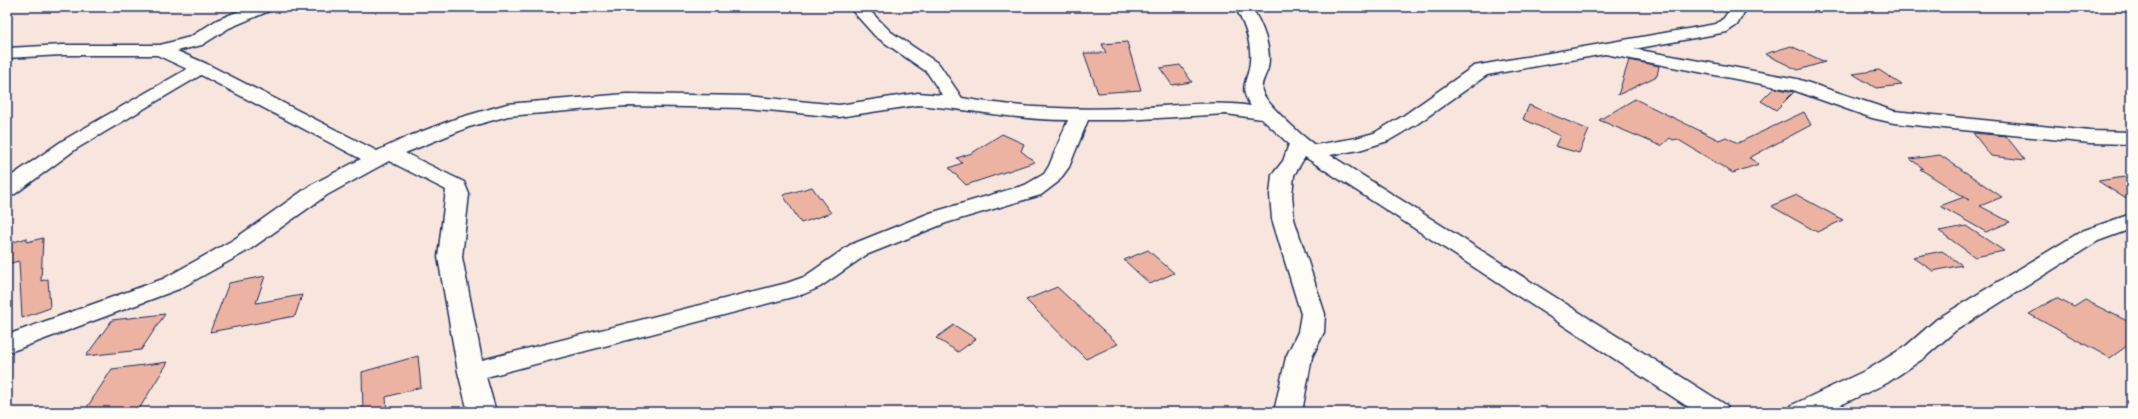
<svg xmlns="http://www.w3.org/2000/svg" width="2138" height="419" font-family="Pangolin,sans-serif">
  <rect width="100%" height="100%" fill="#f8e6de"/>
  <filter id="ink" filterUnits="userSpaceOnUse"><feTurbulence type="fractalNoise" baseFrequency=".025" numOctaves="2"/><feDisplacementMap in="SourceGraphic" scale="8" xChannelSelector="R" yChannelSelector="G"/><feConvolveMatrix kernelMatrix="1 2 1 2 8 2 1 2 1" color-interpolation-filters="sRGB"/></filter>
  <g filter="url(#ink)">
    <!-- building -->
    <path fill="#ecb3a3" stroke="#1b2f5e" d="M1127,42L1141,90L1098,93L1084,53H1106L1102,44Z
      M1791,46L1825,62L1798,70L1765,54Z
      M1629,60L1659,66L1657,76L1618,95Z
      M1180,65L1192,82L1172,85L1160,68Z
      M1879,70L1902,85L1876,88L1853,74Z
      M1774,88L1794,92L1776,110L1761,101Z
      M1635,99L1719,140L1726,137L1738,143L1804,112L1811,125L1749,158L1759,164L1733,173L1677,139L1673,140L1670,138L1661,146L1599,120Z
      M1529,105L1589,130L1579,153L1555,146L1560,136L1523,119Z
      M1973,133L2006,136L2025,160L1991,156Z
      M1002,134L1024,144L1021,151L1035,162L966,185L949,168L962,163L957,158L972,153Z
      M1940,155L2002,197L1980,206L2010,222L1986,232L1940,206L1964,197L1969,200L1920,169L1923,168L1910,159Z
      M2131,176V202L2098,181Z
      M812,187L831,213L801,223L783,195Z
      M1797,195L1843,220L1817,232L1771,206Z
      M1966,226L2004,251L1975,257L1939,231Z
      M27,238V242L43,238L41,281L48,279L50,308L22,318L19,261L7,264V244Z
      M1148,250L1174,273L1150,284L1124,260Z
      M1942,251L1962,265L1933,271L1913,257Z
      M265,276L256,303L302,295L295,316L210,332L229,283Z
      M1057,287L1118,344L1086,359L1026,300Z
      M2056,298L2074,307L2085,300L2131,323V343L2110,358L2029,314Z
      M165,314L141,350L86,356L112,320Z
      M954,325L976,339L958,352L936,338Z
      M418,356L421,387L386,397L387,412H363L362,372Z
      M168,362L139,409L117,412H84L112,369Z"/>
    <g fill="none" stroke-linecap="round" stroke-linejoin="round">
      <defs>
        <path id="street" d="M249,7H271L269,11L229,28L202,45L177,51L207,64L377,151L407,137L455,119L507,104L626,94L747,96L839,105L918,93L942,95L927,72L875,36L849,7H866L891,32L939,64L962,98C1016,108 1071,110 1126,108C1168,107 1209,100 1251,106C1237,86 1249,81 1250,61C1252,42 1244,23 1235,7H1251C1262,23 1272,48 1268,68C1266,76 1260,83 1262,91C1265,103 1304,138 1315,145L1356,138L1374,133L1403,116L1474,66L1716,24L1724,18L1731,7H1747L1737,25L1727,32L1634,49L1797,79L1894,111L2090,131L2131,132V144L2090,143L1894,123L1872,118L1793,90L1605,54L1487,75L1417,124L1388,141L1359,150L1330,155L1726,405L1730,412H1696L1305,157L1294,175L1292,195L1294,219L1325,314L1324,332L1312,357L1302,412H1274L1286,357L1298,332L1301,314L1272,219L1270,195L1272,175L1283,161L1289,144L1262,119L1226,114L1126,120H1088L1069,167L1058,182L1041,195L946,223L866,255L820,287L804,294L486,377L496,412H468L458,372L438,257L446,190L389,161L327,195L249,250L179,289L7,353V335L163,279L233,240L311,185L361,159L201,75L76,149L15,194L7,195V179L62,141L187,69L157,55H63L7,58V48L63,45H160L190,37L217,20ZM918,105C968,109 1017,120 1068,120L1049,166L1044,174L1025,185L930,213L850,245L804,277L787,283L482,360L462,257L469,194L464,182L405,153L469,127L508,116L626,106L747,108L839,117Z
          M2131,214V229L2098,241L1955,331L1924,358L1887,383L1826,412H1788L1792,405L1869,369L1906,346L1937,319L2082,231Z"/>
      </defs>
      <!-- street casing -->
      <use href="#street" stroke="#1b2f5e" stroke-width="3"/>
      <!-- street -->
      <use href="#street" fill="#fdfcf7" fill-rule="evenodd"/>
    </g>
  </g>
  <!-- margin -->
  <rect width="2138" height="419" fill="none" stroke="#fdfcf7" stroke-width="24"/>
  <rect x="12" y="12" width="2114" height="395" fill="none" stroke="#1b2f5e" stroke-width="1.5" filter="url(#ink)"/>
</svg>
